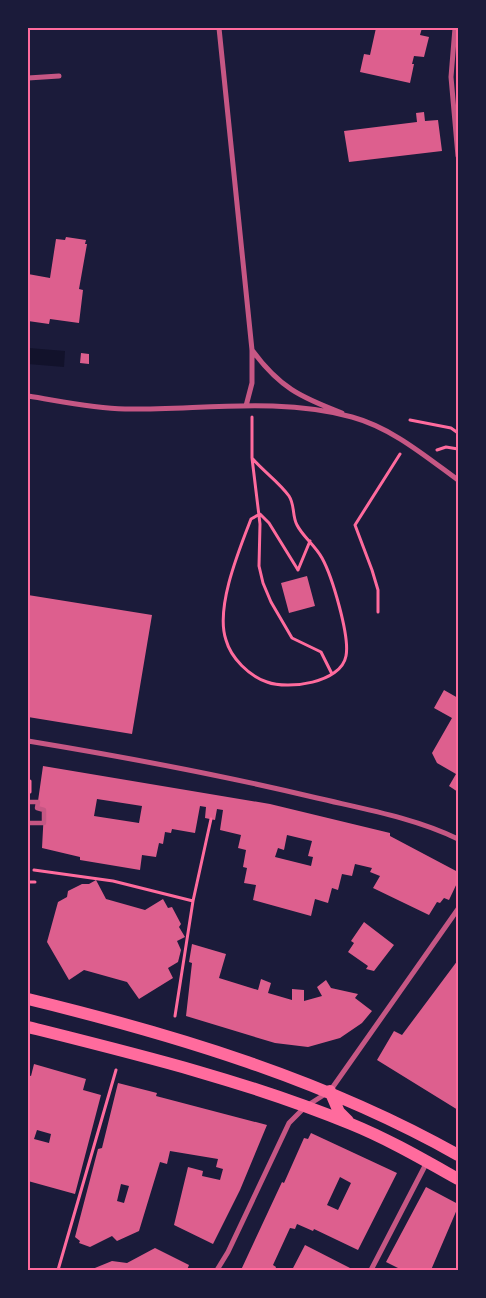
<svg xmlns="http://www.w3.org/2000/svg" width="486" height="1298" font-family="'Asap Condensed',sans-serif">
  <rect width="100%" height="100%" fill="#1b1b3a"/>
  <!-- water -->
  <path fill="#12122b" d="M29,348L65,351L64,367L28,364Z"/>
  <!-- building -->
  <path fill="#dd5f8e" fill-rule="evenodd" d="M376,28H422L420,35L429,37L424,57L414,56L412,64H414L410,83L360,72L364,54L370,55Z
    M424,112L425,121L438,120L442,151L349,162L344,131L417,122L416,113Z
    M66,237L86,240L85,244H87L79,289L83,290L79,323L50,319L49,324L28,321V274L50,278L56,239L65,240Z
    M81,353L89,354V364L80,363Z
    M307,576L315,606L289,613L281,583Z
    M28,595L152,615L132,734L28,717Z
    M444,690L458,698V792L449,786L456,774L437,763L432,753L452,718L434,708Z
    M43,766L270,804L390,833V836L458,872V881L449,900L444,898L440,903L437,902L429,915L373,888L380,876L370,872L372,868L355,864L352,876L342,874L338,890L332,888L328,903L315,899L311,916L253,900L256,885L244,883L247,868L243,867L246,850L238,848L241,835L220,830L223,810L217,809L215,820L205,818L206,807L200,806L195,833L172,829L171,833L165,832L163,844L159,843L156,857L142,855L140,870L80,860V857L42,848L44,810L37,808ZM97,799L142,806L139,823L94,816ZM287,835L312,841L308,856L313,857L311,866L275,857L278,848L284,850Z
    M96,880L106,899L145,910L163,899L168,908L172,907L181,924L179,927L185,937L177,941L181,950L178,962L168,968L173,978L139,999L127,982L84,970L69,980L47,942L58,902L67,897L68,891L82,884H89Z
    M364,922L394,945L374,971L366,969L368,966L348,952L354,943L351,941Z
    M192,944L226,954L219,978L258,990L261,979L271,983L268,993L292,1000V989L304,990V1001L322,996L317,987L326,980L331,988L358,994L355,998L372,1011L362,1023L340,1038L308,1047L275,1043L186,1016L192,963L189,962Z
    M458,960V1110L377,1060L394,1031L402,1035Z
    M34,1064L86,1079L83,1090L101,1095L75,1194L28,1181V1075L31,1076ZM37,1130L51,1134L49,1143L34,1139Z
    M118,1083L157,1093L156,1096L267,1125L240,1190L213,1244L174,1225L188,1167L203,1171L202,1176L220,1180L223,1169L216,1167L218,1159L170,1151L167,1164L160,1162L139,1231L117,1241L112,1236L90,1247L79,1243L80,1241L75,1237L98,1149L102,1148ZM121,1184L129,1186L124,1203L117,1201Z
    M311,1133L397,1173L358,1250L314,1229L313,1231L297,1224L295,1229L290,1228L273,1265L276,1267L275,1270H241L282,1182L284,1183L304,1138L308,1139ZM340,1177L351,1183L338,1210L327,1205Z
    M426,1187L458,1204V1207L431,1270H402L386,1262Z
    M305,1245L350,1268L349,1270H292Z
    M155,1248L189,1265L187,1270H90L112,1261L127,1263Z"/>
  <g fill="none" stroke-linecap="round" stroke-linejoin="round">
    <!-- path -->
    <path stroke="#ff6b9d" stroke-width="3" d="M252,417V458L260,524L259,566L263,583L271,602L292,638L321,652L332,674
      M410,420L451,428L458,433
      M437,450L446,447L458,449
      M252,458C263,471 279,482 289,496C295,505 292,516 297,525C303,537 315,545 322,558C332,576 350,636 346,656C341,683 288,690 267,682C249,676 231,658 226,640C215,608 239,550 251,519L260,514L269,523L298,570
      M298,570L310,541
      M378,612V590L372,570L355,525L400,454
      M28,781H30V792
      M34,870L113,881L193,901
      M28,882H35
      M175,1016L193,901L211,819
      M28,1049V1046
      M58,1270L116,1070"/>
    <!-- pedestrian -->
    <path stroke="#c65784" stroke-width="4.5" d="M28,802H38L37,808L44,810V823H28"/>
    <!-- minor -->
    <path stroke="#c65784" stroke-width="5" d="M219,28L252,350V383L246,406
      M455,28L451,77L458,156
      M28,78L59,76
      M252,350C279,387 300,397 342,413
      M28,396C60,401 92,408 125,409C200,410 278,397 352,417C392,428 425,456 458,480
      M28,741C125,757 221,775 317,798C364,809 415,818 458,839
      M217,1270L228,1252L289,1123L305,1107L330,1091L458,909
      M371,1270L427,1162"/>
    <!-- primary -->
    <path stroke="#ff6b9d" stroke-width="12" d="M28,999C176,1035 325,1080 458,1155
      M28,1027C136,1054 247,1081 351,1124C388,1139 424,1160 458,1179
      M330,1091L339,1112L348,1121"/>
  </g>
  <!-- border -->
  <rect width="486" height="1298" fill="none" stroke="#1b1b3a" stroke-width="58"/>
  <rect x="29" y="29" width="428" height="1240" fill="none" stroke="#ff6b9d" stroke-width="2"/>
</svg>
